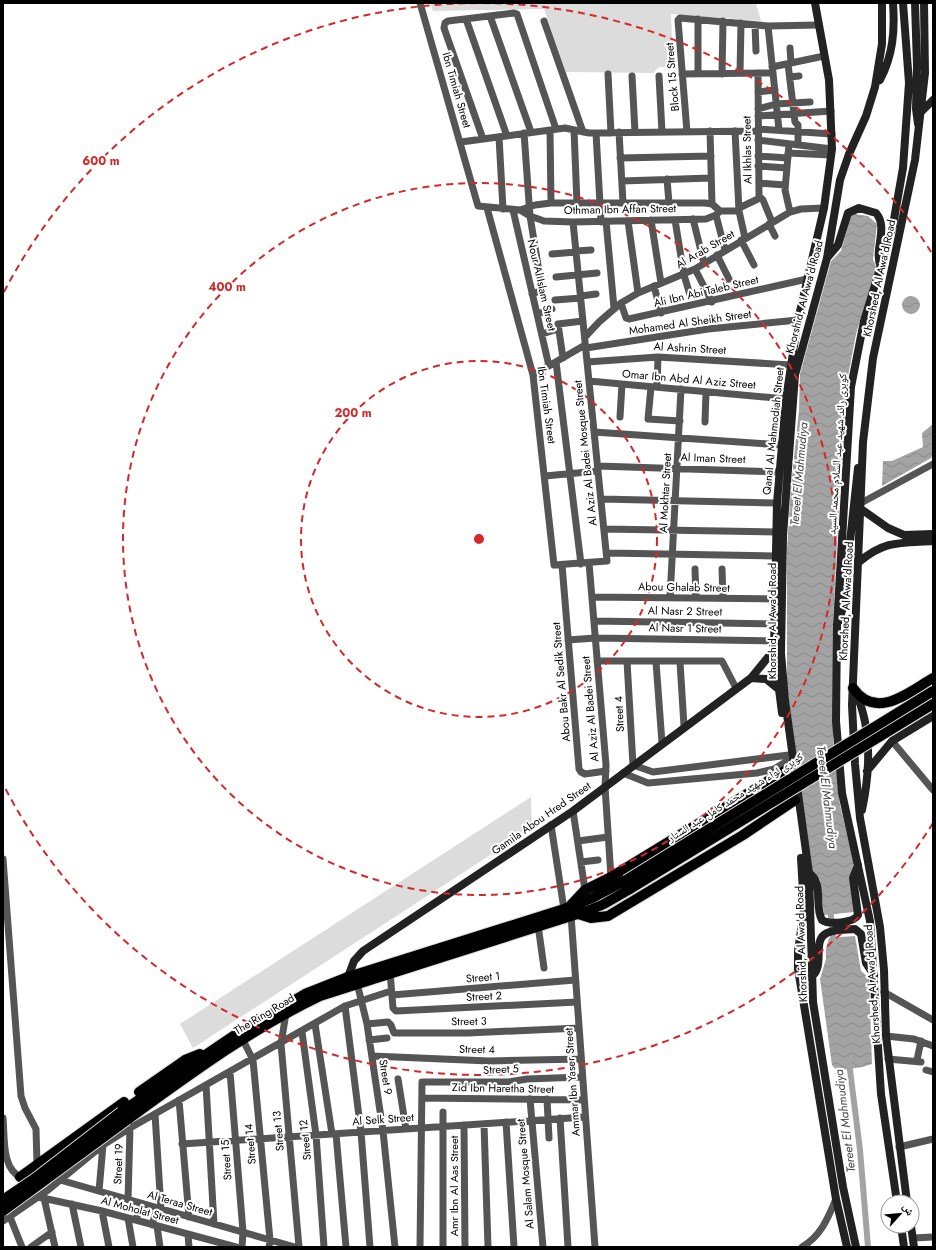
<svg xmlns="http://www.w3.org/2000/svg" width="936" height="1250" font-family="Jost,'Noto Naskh Arabic',sans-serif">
  <defs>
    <pattern id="water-waves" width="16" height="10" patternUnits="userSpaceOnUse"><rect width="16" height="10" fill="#a3a3a3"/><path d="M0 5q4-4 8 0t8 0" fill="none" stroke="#8b8b8b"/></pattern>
  </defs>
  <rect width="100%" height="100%" fill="#fff"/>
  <!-- grass -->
  <path fill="#dcdcdc" d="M430,3H756L761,21L671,14L673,67H659L653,73L566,72L544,9L433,11Z
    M531,797L532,828L193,1048L180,1024Z"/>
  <!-- water -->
  <path fill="url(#water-waves)" d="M855,214L868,216L877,224L873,259L876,267L856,334L848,376L839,505L833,622V740L840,805L854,863L850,876L854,912L824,915L820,880L811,870L787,685V549L791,487L799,410L800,374L831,261L841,251L851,216Z
    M902 305a9 9 0 1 1 18 0a9 9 0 1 1-18 0Z
    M933,424V455L931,458L882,486L883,461H892L923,447L922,433Z
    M855,936L861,971L869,978L872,1064L862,1067L837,1071L832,1065L820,979L826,959V949L829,938Z"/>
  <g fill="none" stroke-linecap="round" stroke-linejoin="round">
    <!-- canal -->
    <path stroke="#a3a3a3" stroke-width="6" d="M830,907L834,945
      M849,1062L860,1150L868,1247"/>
    <defs>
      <path id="primary" d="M853,688C876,721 909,692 933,678
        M571,905L585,890L611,877L791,767
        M575,913L591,918L608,916L743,835L795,800
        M139,1092L185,1060L200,1054
        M121,1112L238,1033L305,994L348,977L564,909L592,898L626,880
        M127,1120C189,1075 251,1029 320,996L590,910L604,904L630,889
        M20,1177L124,1102"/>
    </defs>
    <!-- primary casing -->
    <use href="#primary" stroke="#dbdbdb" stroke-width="12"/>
    <!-- street -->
    <path stroke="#555" stroke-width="7" d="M420,3L478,206L520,210L530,216L544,221L573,222L706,219L716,215L720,211H739
      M490,16L531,132
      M466,19L507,136
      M544,21L583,132
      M755,25L756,51
      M768,26L779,130
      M790,48L791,63
      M788,64L795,122L798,125V145
      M772,67L824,56
      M740,73L741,23
      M758,73L759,196L763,200L772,222
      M608,74L611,133
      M682,74L773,73
      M698,74V19
      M722,74L723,21
      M632,76L635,132
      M659,76L662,132
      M790,77L799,76
      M758,92L775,90
      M758,109L776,104L810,102
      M758,116L831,111
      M758,129L832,134
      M550,130L551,203
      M574,130L577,203
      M710,131L712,204
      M735,131L739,211L745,238
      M619,132L623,203
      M687,132L678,20L680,18L768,26L818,25
      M524,133L530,216L542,290L532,294
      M596,133L601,222
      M499,137L503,209
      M483,139L444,28L445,23L448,21L514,13L517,14L556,129
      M758,140L832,149
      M461,142L565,128L589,133L758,131
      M789,144L785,190L790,212
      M788,153L831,155
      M758,156L788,158
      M620,158L711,156
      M758,166L787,168
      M667,179L669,203
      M622,181L711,178
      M759,183L785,185
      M487,208L533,375L554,565L607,561L573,222
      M739,208L760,198
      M513,210L549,366
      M520,210L535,205L551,203H705L712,204L720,211
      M716,215L725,250
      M693,219L704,263
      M651,220L661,283
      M675,220L684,275L690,295
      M606,221L614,308
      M628,221L638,293
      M769,224L775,236
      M741,240L754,265
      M576,251L591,250
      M552,254L576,252
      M717,255L729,279
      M695,269L712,302
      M556,277L597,273
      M654,286L661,313
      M581,296L596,294
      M555,300L581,298
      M621,303L626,318L629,319L807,279
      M537,314L552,309
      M542,334L558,329
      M585,337L599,322L621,303L638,293L695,269L790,212L801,209L824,208
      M586,348L708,329L798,320
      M563,358L558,324L583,321
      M556,362L581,564
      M587,362L658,357L791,365
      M533,375L585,345
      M589,381L786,399
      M651,387L648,419L680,421
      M657,387L658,357
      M620,417L622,384
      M705,422L706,392
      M594,432L782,445
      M598,466L780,472
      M545,476L598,471
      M601,499L777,503
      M861,503L933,464
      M604,529L777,532
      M607,553L776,556
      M589,563L606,765L605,787L611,877
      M562,565L579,769L581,772L585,774L606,771
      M695,569L696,598
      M722,569L723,598
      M592,597L776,599
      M670,598L681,389
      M594,621L775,624
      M568,640L595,638L774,641
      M597,661H722L736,688
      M627,661L633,765L653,772L789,755
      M656,662L662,743
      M680,662L684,726
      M892,741L933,790
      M623,773L648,783L757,773L774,769L789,760
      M573,811L585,890
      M551,825L564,909
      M578,841L608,837
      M3,859L21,1096L25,1108L36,1129L37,1164
      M581,862L598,860
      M571,915L595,1247
      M538,925L544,968
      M390,972L393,1008L396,1011L577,1002
      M357,983L367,1024L383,1131L395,1247
      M884,992L933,1020
      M392,995L575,980
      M345,1006L361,1132L370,1247
      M286,1013L281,1044L299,1247
      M315,1024L332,1134
      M367,1024L388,1022L391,1025L394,1033H468L579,1028
      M302,1032L316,1135L324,1247
      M886,1036L914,1039L933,1046
      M243,1040L253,1060L270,1240L269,1247
      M369,1040L387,1038
      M372,1056L489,1061L581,1059
      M888,1059L921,1062
      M917,1060L921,1041
      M926,1070L933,1072
      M230,1072L243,1232L242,1247
      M398,1079L406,1129
      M206,1085L214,1224
      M422,1098L584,1100
      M530,1099L543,1247
      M547,1099L549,1138
      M179,1100L189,1217
      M155,1114L161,1209
      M3,1118C5,1138 1,1169 22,1178
      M560,1118L568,1247
      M506,1122L514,1247
      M484,1124L488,1247
      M464,1125L465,1247
      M336,1134L346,1247
      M182,1144L585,1117
      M899,1147L933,1139
      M60,1180L295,1247
      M99,1191L103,1145
      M38,1197L102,1211L236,1247
      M44,1198L55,1247
      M128,1200L130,1128
      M72,1204L81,1247
      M102,1211L109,1247
      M10,1217L22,1247
      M128,1218L133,1247
      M136,1220L141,1203
      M3,1221L48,1190L103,1145L130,1128L345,1006L391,991
      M152,1225L157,1208
      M157,1226L160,1247
      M188,1234L189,1247
      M913,1238L933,1237
      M31,1247L52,1232
      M420,1247L422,1082H509L527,1079L582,1077
      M443,1247V1112
      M802,1247C821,1236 828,1218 836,1199"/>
    <!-- secondary -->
    <path stroke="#222" stroke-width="8" d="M915,3L917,66L916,109L918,124
      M880,80C893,55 895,31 893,3
      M922,111L933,100
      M827,258L838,245L848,213L859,208L876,213C889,228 873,250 881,267
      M861,509L888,528L904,535L933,534
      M859,562C885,540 901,543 933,541
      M839,621L846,597L849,551L858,468
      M751,678L766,679L777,688
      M855,691C872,727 870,772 862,810
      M782,713L774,650L777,503L782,445L786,399L798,320L824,208L832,149L829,80L815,3
      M867,771L892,741L933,716
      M801,858L804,909L798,951V969L836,1199L847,1247
      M809,873C824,883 814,906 822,920C829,925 854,923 858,915L853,878L858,865
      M348,977L354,961L363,951L573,811L751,678L774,650
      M811,977C826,967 811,940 827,933C835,929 847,930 855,929L861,934L866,963L874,975
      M897,1202L881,1094L870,921L842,793L836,721L837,625L851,387L864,321L893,225L903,168L909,83L903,3
      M907,1202L886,1036L884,970L880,927L860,818L855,764L852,705L863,442L873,358L915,160L925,73L924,3
      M901,1226L904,1247
      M911,1226L914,1247
      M856,1247L843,1187L813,1002L809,873L785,700L781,653L783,536L795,375L827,258L840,180L849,154L866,116L875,87L882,44V3"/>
    <!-- primary -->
    <use href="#primary" stroke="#000" stroke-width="10"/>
    <defs>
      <path id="primary-bridge" d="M626,880L933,691
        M630,889L933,704
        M3,1200L34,1179L121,1112
        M3,1211L127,1120"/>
    </defs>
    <!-- primary-bridge casing -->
    <use href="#primary-bridge" stroke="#dbdbdb" stroke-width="12" stroke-linecap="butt"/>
    <!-- primary-bridge -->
    <use href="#primary-bridge" stroke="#000" stroke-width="10"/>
  </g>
  <!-- distance rings -->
  <g fill="none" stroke="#d62828" stroke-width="2" stroke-dasharray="7 5">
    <circle cx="479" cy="539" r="178"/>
    <circle cx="479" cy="539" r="356"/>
    <path d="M933 823A535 535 0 0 1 4 786M4 292A535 535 0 0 1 933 255"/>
  </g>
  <g text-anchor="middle" stroke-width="4" stroke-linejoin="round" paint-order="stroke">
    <!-- street labels -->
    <g font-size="11" fill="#000" stroke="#fff">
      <text transform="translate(672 77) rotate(-95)" y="4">Block 15 Street</text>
      <text transform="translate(457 90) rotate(74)" y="4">Ibn Timiah Street</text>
      <text transform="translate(747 150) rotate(-91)" y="4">Al Ikhlas Street</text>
      <text transform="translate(620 209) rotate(-1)" y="4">Othman Ibn Affan Street</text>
      <text transform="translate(705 249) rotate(-30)" y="4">Al Arab Street</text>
      <text transform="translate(879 278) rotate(-78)" y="4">Khorshed, Al Awa'd Road</text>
      <text transform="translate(542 285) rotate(77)" y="4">Nour Al Islam Street</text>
      <text transform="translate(706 291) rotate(-13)" y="4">Ali Ibn Abi Taleb Street</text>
      <text transform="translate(804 297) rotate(-75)" y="4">Khorshid, Al Awa'd Road</text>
      <text transform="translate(690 322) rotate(-8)" y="4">Mohamed Al Sheikh Street</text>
      <text transform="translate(690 348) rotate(3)" y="4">Al Ashrin Street</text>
      <text transform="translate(689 379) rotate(5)" y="4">Omar Ibn Abd Al Aziz Street</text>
      <text transform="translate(547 405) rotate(82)" y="4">Ibn Timiah Street</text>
      <text transform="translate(773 431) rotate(-84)" y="4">Qanal Al Mahmodiah Street</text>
      <text transform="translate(585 453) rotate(-96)" y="4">Al Aziz Al Badei Mosque Street</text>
      <text transform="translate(837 454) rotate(-86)" y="4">كوبرى رائد شهيد عبد السلام محمد السيد</text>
      <text transform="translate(713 458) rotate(2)" y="4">Al Iman Street</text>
      <text transform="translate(665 493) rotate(-87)" y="4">Al Mokhtar Street</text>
      <text transform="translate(684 587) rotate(1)" y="4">Abou Ghalab Street</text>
      <text transform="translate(846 601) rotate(-87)" y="4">Khorshed, Al Awa'd Road</text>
      <text transform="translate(685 611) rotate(1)" y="4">Al Nasr 2 Street</text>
      <text transform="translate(772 621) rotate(-90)" y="4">Khorshid, Al Awa'd Road</text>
      <text transform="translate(685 628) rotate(1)" y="4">Al Nasr 1 Street</text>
      <text transform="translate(561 682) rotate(-95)" y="4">Abou Bakr Al Sedik Street</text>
      <text transform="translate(590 709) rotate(-95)" y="4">Al Aziz Al Badei Street</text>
      <text transform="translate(619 714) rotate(-93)" y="4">Street 4</text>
      <text transform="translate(735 797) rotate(-32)" y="4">كوبرى لواء شهيد محمد كامل عبد الستار</text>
      <text transform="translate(541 818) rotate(-35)" y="4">Gamila Abou Hred Street</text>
      <text transform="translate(801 944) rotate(-92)" y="4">Khorshid, Al Awa'd Road</text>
      <text transform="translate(483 977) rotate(-5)" y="4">Street 1</text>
      <text transform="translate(872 984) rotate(-94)" y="4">Khorshed, Al Awa'd Road</text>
      <text transform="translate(484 996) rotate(-3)" y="4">Street 2</text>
      <text transform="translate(264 1014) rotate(-31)" y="4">The Ring Road</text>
      <text transform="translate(469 1021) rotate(-1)" y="4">Street 3</text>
      <text transform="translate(477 1049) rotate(1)" y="4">Street 4</text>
      <text transform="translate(501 1069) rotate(-3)" y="4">Street 5</text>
      <text transform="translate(386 1077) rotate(81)" y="4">Street 9</text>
      <text transform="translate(572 1082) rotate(-94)" y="4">Ammar Ibn Yaser Street</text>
      <text transform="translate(503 1088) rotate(1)" y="4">Zid Ibn Haretha Street</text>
      <text transform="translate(383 1119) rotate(-4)" y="4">Al Selk Street</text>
      <text transform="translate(278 1131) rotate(-95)" y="4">Street 13</text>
      <text transform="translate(305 1140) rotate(-96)" y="4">Street 12</text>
      <text transform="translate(250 1144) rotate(-95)" y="4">Street 14</text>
      <text transform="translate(226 1160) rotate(-94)" y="4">Street 15</text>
      <text transform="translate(118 1164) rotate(-88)" y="4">Street 19</text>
      <text transform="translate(525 1174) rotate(-95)" y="4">Al Salam Mosque Street</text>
      <text transform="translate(454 1186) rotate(-90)" y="4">Amr Ibn Al Aas Street</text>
      <text transform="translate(180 1203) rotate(16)" y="4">Al Teraa Street</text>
      <text transform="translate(140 1210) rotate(15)" y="4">Al Moholat Street</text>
    </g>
    <!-- water labels -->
    <g font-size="12" font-style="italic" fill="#444" stroke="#fff">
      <text transform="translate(799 474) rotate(-85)" y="4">Tereet El Mahmudiya</text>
      <text transform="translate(827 797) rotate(83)" y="4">Tereet El Mahmudiya</text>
      <text transform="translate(845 1121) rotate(-97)" y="4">Tereet El Mahmudiya</text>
    </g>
  </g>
  <circle cx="479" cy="539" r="6" fill="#d62828" stroke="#fff" stroke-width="2"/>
  <g font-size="12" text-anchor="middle" font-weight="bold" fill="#d62828" stroke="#fff" stroke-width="4" stroke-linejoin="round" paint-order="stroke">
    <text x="101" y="165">600 m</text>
    <text x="227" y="291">400 m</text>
    <text x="353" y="417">200 m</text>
  </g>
  <!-- border -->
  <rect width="936" height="1250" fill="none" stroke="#000000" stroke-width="8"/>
  <!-- north arrow -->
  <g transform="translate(900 1214) rotate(63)"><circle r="19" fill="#ffffff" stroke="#999999"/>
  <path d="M0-3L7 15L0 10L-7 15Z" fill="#000000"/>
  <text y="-6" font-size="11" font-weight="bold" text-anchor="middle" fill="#000000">ش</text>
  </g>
</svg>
